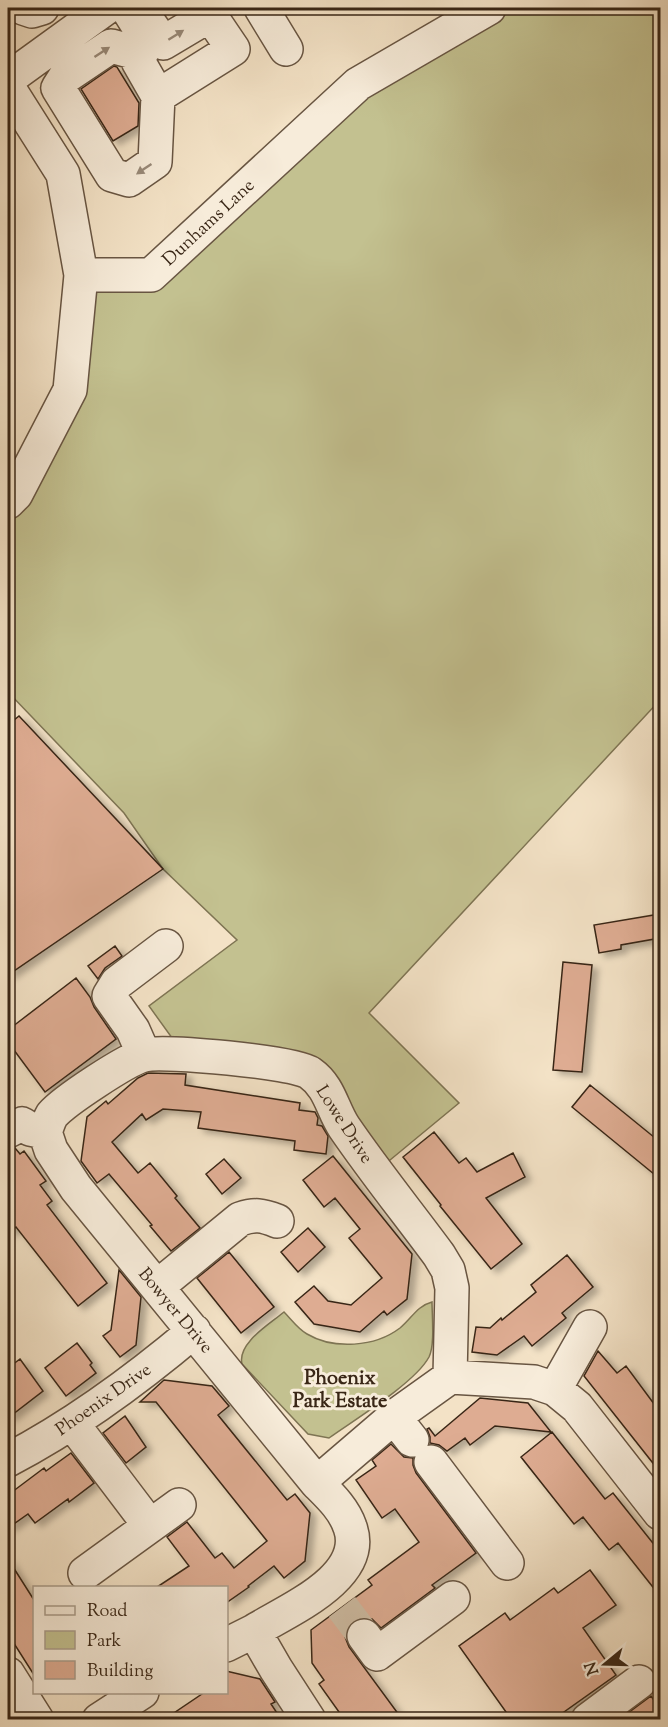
<svg xmlns="http://www.w3.org/2000/svg" width="668" height="1727" font-family="'Sorts Mill Goudy',serif">
  <defs>
    <filter id="shadow"><feDropShadow dx="6" dy="4" stdDeviation="3" flood-color="#0004"/></filter>
  </defs>
  <rect width="100%" height="100%" fill="#f3e2c6"/>
  <filter id="stains"><feTurbulence type="fractalNoise" baseFrequency=".00333" numOctaves="4"/><feColorMatrix values="0 0 0 0 .2 0 0 0 0 .09 0 0 0 0 .02 0 0 0 .5 -.17"/></filter>
  <radialGradient id="worn" r=".72"><stop offset=".6" stop-color="#630" stop-opacity="0"/><stop offset="1" stop-color="#630" stop-opacity=".3"/></radialGradient>
  <!-- green -->
  <path fill="#c3c190" stroke="#7e7453" stroke-width="1.5" d="M489,8H660V700L369,1013L459,1103L384,1165L307,1056L180,1049L149,1006L237,940L163,869L124,813L8,692V502L70,390L81,275H151L358,84Z
    M432,1302C432,1316 435,1345 429,1357C415,1383 354,1420 329,1438L308,1434L242,1364C237,1343 270,1324 284,1312C291,1319 298,1329 307,1334C334,1350 375,1347 400,1328C412,1318 417,1306 432,1302Z"/>
  <!-- building -->
  <path fill="#deac92" stroke="#392616" stroke-width="1.5" filter="url(#shadow)" d="M114,66L117,67L139,103L138,126L113,141L81,89Z
    M19,716L163,869L8,975V725Z
    M660,914V938L621,945V949L599,953L594,925Z
    M115,946L122,956L105,968L98,979L88,966Z
    M563,962L592,965L582,1072L553,1070Z
    M76,978L90,997L94,1007L116,1039L45,1092L8,1042V1030Z
    M148,1073L186,1074L185,1085L300,1103L299,1110L315,1112L318,1118L317,1125L322,1126L328,1136L326,1154L294,1150L295,1141L198,1128L201,1112L163,1109L146,1120L142,1114L112,1142L138,1173L150,1163L177,1196L175,1198L200,1228L171,1251L150,1226L152,1225L109,1174L97,1183L81,1161L87,1117L106,1101L108,1104L138,1078Z
    M590,1085L660,1142V1179L572,1107Z
    M434,1132L459,1163L466,1158L477,1172L513,1153L525,1177L486,1198L522,1244L491,1269L440,1206L441,1205L403,1157Z
    M15,1148L20,1154L24,1151L46,1181L40,1185L52,1201L47,1205L107,1283L78,1306L16,1227L8,1233V1150Z
    M333,1156L412,1254L407,1299L387,1315L384,1311L360,1332L314,1324L295,1302L314,1286L328,1301L351,1305L382,1278L349,1238L360,1229L335,1198L324,1207L303,1180Z
    M224,1159L241,1178L222,1194L206,1174Z
    M308,1228L325,1247L298,1272L281,1252Z
    M229,1252L274,1307L241,1333L197,1278Z
    M567,1255L593,1287L562,1313L566,1318L532,1346L524,1336L497,1355L472,1352L476,1327L490,1328L501,1318L502,1320L536,1292L531,1285Z
    M119,1270L141,1297L136,1345L120,1357L103,1336L111,1330Z
    M77,1343L92,1363L90,1365L96,1373L66,1396L45,1368Z
    M598,1351L617,1373L626,1366L660,1412V1472L584,1376Z
    M20,1359L43,1391L8,1418V1368Z
    M164,1380L212,1386L229,1406L218,1415L287,1500L295,1494L310,1513L305,1561L284,1578L274,1566L248,1586L249,1587L226,1603V1587H157L189,1566L167,1537L187,1522L215,1558L222,1553L234,1568L267,1541L156,1402H140Z
    M480,1398L528,1403L551,1432L495,1426L470,1445L465,1438L447,1451L439,1445L430,1443V1437L427,1429L429,1428L435,1436Z
    M125,1416L146,1447L126,1463L103,1433Z
    M552,1432L605,1499L613,1493L660,1552V1596L618,1543L609,1550L583,1517L574,1524L521,1457Z
    M391,1444L404,1457L413,1458V1465L416,1473L476,1553L432,1585L435,1588L381,1628L372,1619L363,1617L354,1621L347,1628L345,1637L349,1647L402,1719H344L319,1684L324,1680L312,1663L311,1630L372,1585L368,1580L419,1542L395,1509L382,1518L356,1480L376,1466L372,1460Z
    M71,1453L94,1483L69,1502L68,1499L35,1523L28,1514L8,1528V1495L44,1468L46,1471Z
    M8,1559L34,1600V1675L8,1634Z
    M590,1570L616,1605L583,1628L616,1675L554,1719H511L459,1646L505,1613L510,1620L554,1588L558,1593Z
    M226,1671L260,1679L275,1702L271,1704L281,1719H165L205,1692H226Z
    M651,1696L660,1709V1719H620Z"/>
  <g fill="none" stroke-linecap="round" stroke-linejoin="round">
    <!-- minor-tunnel -->
    <path stroke="#cebca3" stroke-width="33" stroke-dasharray="33 16" stroke-linecap="butt" d="M342,1607L364,1636"/>
    <defs>
      <path id="minor" d="M23,8L32,11L42,8
        M127,8L147,40L138,61L158,96L233,49L210,15L163,43L139,8
        M261,8L286,49
        M141,54L111,46L65,77L58,88L112,175L129,180L155,162L158,96
        M8,79L106,8
        M8,87L63,174L81,275L70,390L16,494L8,502
        M81,275H151L358,84L489,8
        M144,1055L133,1030L109,996L117,983L166,946
        M8,1131L22,1124L30,1129L45,1132
        M45,1132C47,1127 49,1120 52,1115C64,1101 126,1060 144,1055C163,1050 295,1062 310,1073C330,1087 332,1109 344,1127C374,1171 408,1213 439,1255L448,1270L452,1288L450,1377
        M45,1132L51,1150L76,1188L317,1483
        M157,1287L240,1219C255,1214 262,1215 277,1221
        M555,1389L590,1327
        M394,1417L412,1440
        M72,1423L150,1526L85,1573
        M8,1460C75,1425 136,1380 194,1331
        M431,1462L507,1563
        M150,1526L179,1505
        M364,1636L377,1654L453,1598
        M226,1645L254,1631
        M8,1674L37,1720
        M99,1720L142,1692
        M309,1720L276,1669L254,1631C288,1610 368,1577 350,1527C344,1509 330,1496 317,1483L394,1417L450,1377L534,1382L555,1389L577,1407L660,1513
        M588,1720L639,1682"/>
    </defs>
    <!-- minor casing -->
    <use href="#minor" stroke="#685542" stroke-width="36"/>
    <!-- minor -->
    <use href="#minor" stroke="#f7ecda" stroke-width="33"/>
  </g>
  <!-- one-way arrows -->
  <defs><path id="oneway-solid" d="M-6-.8H1V-3.2L6.5 0L1 3.2V.8H-6Z" transform="scale(1.5)"/></defs>
  <g fill="#988978">
    <use href="#oneway-solid" transform="translate(176 35) rotate(-32)"/>
    <use href="#oneway-solid" transform="translate(102 52) rotate(-33)"/>
    <use href="#oneway-solid" transform="translate(144 169) rotate(146)"/>
  </g>
  <g text-anchor="middle" stroke-width="6" stroke-linejoin="round" paint-order="stroke">
    <!-- street labels -->
    <g font-size="18" fill="#392616" stroke="#f7ecda">
      <text transform="translate(208 222) rotate(-43)" y="6">Dunhams Lane</text>
      <text transform="translate(345 1124) rotate(57)" y="6">Lowe Drive</text>
      <text transform="translate(176 1310) rotate(50)" y="6">Bowyer Drive</text>
      <text transform="translate(103 1399) rotate(-35)" y="6">Phoenix Drive</text>
    </g>
    <!-- neighbourhood labels -->
    <g font-size="20" font-weight="bold" fill="#392616" stroke="#f7ecda">
      <text x="340" y="1384">Phoenix<tspan x="340" dy="23">Park Estate</tspan></text>
    </g>
  </g>
  <!-- margin -->
  <rect width="668" height="1727" fill="none" stroke="#f3e2c6" stroke-width="30"/>
  <rect x="9" y="9" width="650" height="1709" fill="none" stroke="#392616" stroke-width="3"/>
  <rect x="15" y="15" width="638" height="1697" fill="none" stroke="#392616" stroke-width="1.5"/>
  <!-- legend -->
  <rect x="33" y="1586" width="195" height="108" fill="#f7ecda" stroke="#ab9d8c" stroke-width="1.5"/>
  <rect x="45" y="1606" width="30" height="9" fill="#f7ecda" stroke="#ab9d8c" stroke-width="1.5"/>
  <text x="87" y="1616" font-size="18" fill="#392616">Road</text>
  <rect x="45" y="1631" width="30" height="18" fill="#c3c190" stroke="#ab9d8c" stroke-width="1.5"/>
  <text x="87" y="1646" font-size="18" fill="#392616">Park</text>
  <rect x="45" y="1661" width="30" height="18" fill="#deac92" stroke="#ab9d8c" stroke-width="1.5"/>
  <text x="87" y="1676" font-size="18" fill="#392616">Building</text>
  <!-- north arrow -->
  <g transform="translate(605 1664) rotate(251)" stroke="#f7ecda" stroke-width="4.5" paint-order="stroke">
  <path d="M0-4.5L10 22L0 15L-10 22Z" fill="#392616"/>
  <text y="-9" font-size="16" font-weight="bold" text-anchor="middle" fill="#392616">N</text>
  </g>
  <rect width="100%" height="100%" filter="url(#stains)"/>
  <rect width="100%" height="100%" fill="url(#worn)"/>
</svg>
